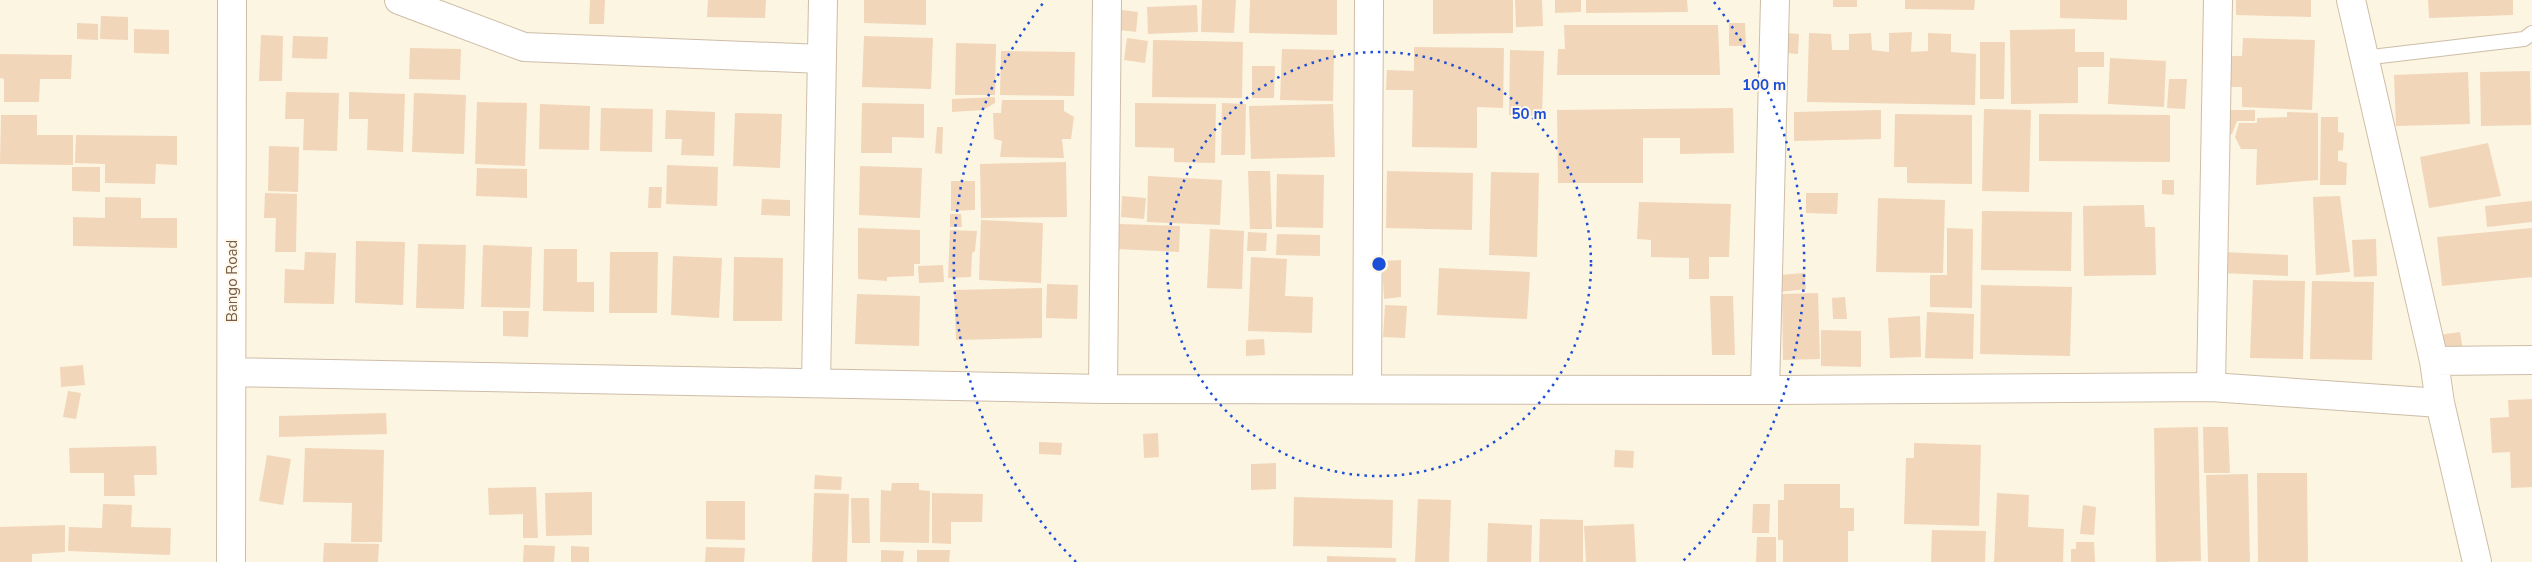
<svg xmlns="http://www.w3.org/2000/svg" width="2532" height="562" font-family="'Nunito Sans',sans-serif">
  <rect width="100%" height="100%" fill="#fcf5e2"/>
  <!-- building -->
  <path fill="#f2d6b9" d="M590,0H605L604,24H589Z
    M708,0H766L765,18L707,17Z
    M864,0H926V25L864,23Z
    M1202,0H1236L1234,33L1201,32Z
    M1250,0H1337V35L1249,33Z
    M1433,0H1513V33L1433,34Z
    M1515,0H1542L1543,26L1516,27Z
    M1555,0H1581V12L1555,13Z
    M1586,0H1687L1688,12L1586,13Z
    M1833,0H1857V7H1833Z
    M1905,0H1975L1974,10L1905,9Z
    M2060,0H2127V20L2060,18Z
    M2236,0H2311V17L2236,15Z
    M2428,0H2513V15L2429,18Z
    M1197,5L1198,32L1148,34L1147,7Z
    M1122,10L1138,12L1136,32L1120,30Z
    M101,16L128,17V40L100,39Z
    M77,23L98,24V40L77,39Z
    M1729,23H1745L1746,46H1729Z
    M1564,25H1718L1720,75H1557L1558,49H1565Z
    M134,29L169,30V54L134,53Z
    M2075,29V52H2104V67H2078V103L2011,104L2010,30Z
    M1912,32L1911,52L1928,51V33L1951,34V52L1976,54L1975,105L1807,102L1809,33L1831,34L1832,50H1849V34L1871,33L1872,50L1889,52V33Z
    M1787,33L1799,34L1798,54L1786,53Z
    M261,35L283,36L282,81H259Z
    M293,36L328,37L327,59L292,58Z
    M864,36L933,38L931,89L862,87Z
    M1127,38L1148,41L1145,63L1124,60Z
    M2243,38L2315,40L2312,110L2242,107V87H2229L2231,56H2242Z
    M1153,40L1243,42L1242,98L1152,97Z
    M1980,42H2005L2004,99H1980Z
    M956,43L996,44L995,95H955Z
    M1414,47L1504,48L1503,108L1477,107V148L1412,147L1413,90H1386L1387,70L1414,71Z
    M410,48L461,49L460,80L409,79Z
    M1282,49L1334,50L1333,101L1280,100Z
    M1510,50L1544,51L1542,116L1509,115Z
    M1001,51L1075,52L1074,96L1000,95Z
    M0,54L72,55L71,79H40L39,102H4V79L0,78Z
    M2110,58L2166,61L2164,107L2108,104Z
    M1252,66H1275L1274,98H1252Z
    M2530,71L2531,125L2481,126L2480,72Z
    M2468,72L2470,124L2396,126L2394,75Z
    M2169,79H2187L2185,109L2167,108Z
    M286,92L339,93L337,151L303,150L304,119H285Z
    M349,92L405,94L403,152L367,150L368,119H349Z
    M414,93L466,95L464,154L412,152Z
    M995,97V103L983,110L952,112V99Z
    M1002,100H1064V111L1074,117L1071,139H1062L1064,158L1000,157L1002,141L994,139L993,113H1001Z
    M477,102L527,103L525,166L475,164Z
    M862,103L924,104V138L892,137V153H861Z
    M1135,103L1216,104L1215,163L1174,162V148L1135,147Z
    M1222,103L1246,104L1245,155H1221Z
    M540,104L590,106L589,150L539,149Z
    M1333,104L1335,157L1251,159L1249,106Z
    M601,108L653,109L652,152L600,151Z
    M1733,108L1734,153L1680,154V138H1643V183H1558L1557,110Z
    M1984,109L2031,110L2029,192L1982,191Z
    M666,110L715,112L714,156L681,155L682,139H665Z
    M1881,110V139L1794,141V112Z
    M2222,110H2255V121H2237L2232,134L2221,133Z
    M2287,112L2318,113V180L2256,185L2257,149H2241L2235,137L2239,123H2257V118L2287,117Z
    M735,113L782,114L780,168L733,166Z
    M1895,114L1972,115V184L1907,183V167H1894Z
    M2039,114L2170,115V162L2039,161Z
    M1,115H37V135H73V165L0,164Z
    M2321,117H2338V132L2344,133L2343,150L2338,151V161L2347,163L2346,185H2320Z
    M937,127H943L942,154L935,153Z
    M76,135L177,136V165L156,164L155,184L105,183V164L75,163Z
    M2488,143L2501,196L2429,208L2420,157Z
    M269,146L299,147L298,192L268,191Z
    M1066,162L1067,217L981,218L980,164Z
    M667,165L718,167L717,206L666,204Z
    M860,166L922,168L920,218L859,215Z
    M72,167H100V192L72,191Z
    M477,168L527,169V198L476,196Z
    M1248,171H1270L1272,229H1250Z
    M1387,171L1473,173L1472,230L1386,228Z
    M1491,172L1539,173L1537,257L1489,255Z
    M1277,174L1324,175L1323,228L1276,227Z
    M1148,176L1222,180L1220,225L1147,222Z
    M2162,180H2174V195L2162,194Z
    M951,181H975V210L951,211Z
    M649,187H662L661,208H648Z
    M265,193L297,194L296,252H275L276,218H264Z
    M1806,193H1838L1837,214L1806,213Z
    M1122,196L1146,198L1144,219L1121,217Z
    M2340,196L2350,272L2316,275L2313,197Z
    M105,197L141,198V218H177V248L73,246V217L105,218Z
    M1878,198L1945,200L1943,273L1876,272Z
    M762,199L790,200V216L761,215Z
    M2532,201V222L2487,227L2485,206Z
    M1639,202L1731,204L1729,257H1709V279H1689V258L1651,257V240L1637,239Z
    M2144,205L2145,227H2155L2156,275L2084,276L2083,206Z
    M1982,211L2072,212L2071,271L1981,270Z
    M950,214H961L962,227H950Z
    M981,220L1043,223L1041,283L979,280Z
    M1119,224L1180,226L1179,252L1117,249Z
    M858,228L920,230V264H914V276L887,277V281L858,279Z
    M1947,228L1973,229L1972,308L1930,307V275H1947Z
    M2532,228V277L2442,286L2437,237Z
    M1210,229L1244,231L1242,289L1207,288Z
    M950,230L977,231L975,251L972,253L971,277L948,278Z
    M1248,232L1267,233L1266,251H1247Z
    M1277,234L1320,235V256L1276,255Z
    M2376,239L2377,276L2354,277L2352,240Z
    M356,241L405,242L403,305L355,303Z
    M418,244L466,245L464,309L416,308Z
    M483,245L532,247L530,308L481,307Z
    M544,249H577V282H594V312L543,311Z
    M305,252L336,253L334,304L284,303L285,269L304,270Z
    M610,252H658L657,313H609Z
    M2223,252L2288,255V276L2222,273Z
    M673,256L722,258L719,318L671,315Z
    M734,257L783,258L782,321H733Z
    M1251,257L1287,259L1285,296L1313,297L1312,333L1248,331Z
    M1401,260V297L1384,299L1382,261Z
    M943,265L944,282L919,283L918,266Z
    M1439,268L1530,272L1527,319L1437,315Z
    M1805,273L1806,289L1780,292L1779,275Z
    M2253,280L2305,281L2303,359L2250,358Z
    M2312,281L2374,282L2372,360L2310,359Z
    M1047,284L1078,285L1077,319L1046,318Z
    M1981,285L2072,287L2070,356L1980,354Z
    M1042,288V338L956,340L954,290Z
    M1818,293L1820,359L1783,360L1782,294Z
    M857,294L920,296L919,346L855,344Z
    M1710,296H1733L1735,355H1712Z
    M1845,297L1847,319H1833L1832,298Z
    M1385,305L1407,306L1405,338L1383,337Z
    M503,311H529L528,337L503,336Z
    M1927,312L1974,314L1973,359L1925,358Z
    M1920,316L1921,357L1890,358L1888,318Z
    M1821,330L1861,331V367L1821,366Z
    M2460,332L2463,350L2442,353L2439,335Z
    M1264,339L1265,355L1246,356V340Z
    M83,365L85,385L61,387L60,367Z
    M68,391L81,393L76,419L63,417Z
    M2532,399V487L2511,488L2510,452L2492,453L2490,418L2509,417L2508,400Z
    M386,413L387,434L279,437V416Z
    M2198,427L2201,561L2156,562L2154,428Z
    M2203,427H2228L2230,473H2204Z
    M1158,433L1159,457L1144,458L1143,434Z
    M1039,442L1062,443L1061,455L1039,454Z
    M1914,443L1981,445L1979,526L1904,524L1906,458H1914Z
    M156,446L157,475H134L135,496H104V473H70L69,448Z
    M305,448L384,450L382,542H351L352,503L303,502Z
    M1615,450L1634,451L1633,468L1614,467Z
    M267,455L291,459L283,505L259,501Z
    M1276,463V489L1251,490V464Z
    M2257,473H2307L2308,562H2258Z
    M2248,474L2250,562H2208L2206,475Z
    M815,475L842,477L841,490L814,489Z
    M892,483H919V490L930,491L929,543L880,542L881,490L891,491Z
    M1784,484H1840V508H1854V531H1848V562H1783V540H1778V500H1784Z
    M536,487L538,538H523V514L489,515L488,488Z
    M592,492V535L546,536L545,493Z
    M814,493L849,494L847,562H812Z
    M932,493L983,494L982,522H951V544L932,543Z
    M1997,493L2029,495L2028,527L2064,529L2063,562H1994Z
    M1294,497L1393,500L1392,548L1293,546Z
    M851,498H869L870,543H852Z
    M1418,499L1451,500L1449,562H1415Z
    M706,501H745V540L706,539Z
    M103,504L132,505L131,527L171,528L170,555L68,551L69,527L102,528Z
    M1753,504H1770L1769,533H1752Z
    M2083,505L2096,507L2094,535L2080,534Z
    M1540,519L1583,520V562H1539Z
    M1488,523L1532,525L1531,562H1487Z
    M1634,524L1636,562H1586L1584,526Z
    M65,525V552L32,554V562H0V527Z
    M1932,530L1986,531L1985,562H1931Z
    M1757,537H1776V562H1756Z
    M2076,542H2094L2095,562H2071V549H2076Z
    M324,543L379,544L378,562H323Z
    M524,545L555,546L554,562H523Z
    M571,546L589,547V562H571Z
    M706,547L745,548L744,562H705Z
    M881,550L904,551L903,562H881Z
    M917,550H950L949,562H917Z
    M1327,556L1396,558V562H1327Z"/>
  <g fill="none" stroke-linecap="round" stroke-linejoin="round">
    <defs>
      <path id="lane" d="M2363,58L2524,39L2532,33"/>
      <path id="street" d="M399,0L524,47L822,59
        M2351,0L2434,361L2440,403L2477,562
        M2434,361L2532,360
        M232,372L1103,389L1765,390L2211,387L2440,403
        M816,383L823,0
        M2211,387L2218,0
        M1367,388L1369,0
        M1103,389L1107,0
        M1765,390L1775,0
        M231,562L232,0"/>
    </defs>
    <!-- lane casing -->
    <use href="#lane" stroke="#cebda8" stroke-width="16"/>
    <!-- street casing -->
    <use href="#street" stroke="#cebda8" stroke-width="30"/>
    <!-- lane -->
    <use href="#lane" stroke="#fff" stroke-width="14"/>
    <!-- street -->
    <use href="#street" stroke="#fff" stroke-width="28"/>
  </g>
  <!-- distance rings -->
  <g fill="none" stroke="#1d4ed8" stroke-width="2.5" stroke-dasharray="2.5 5">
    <circle cx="1379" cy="264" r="212"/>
    <path d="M1076 562A425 425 0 0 1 1044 2M1714 2A425 425 0 0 1 1682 562"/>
  </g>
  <g text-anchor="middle" stroke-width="4" stroke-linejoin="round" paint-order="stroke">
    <!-- street labels -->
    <g font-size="15" fill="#745c48" stroke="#fff8e8">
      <text transform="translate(232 281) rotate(-90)" y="5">Bango Road</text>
    </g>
  </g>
  <circle cx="1379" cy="264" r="8" fill="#1d4ed8" stroke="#fff8e8" stroke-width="2.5"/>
  <g font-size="15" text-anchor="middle" font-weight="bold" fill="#1d4ed8" stroke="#fff8e8" stroke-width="4" stroke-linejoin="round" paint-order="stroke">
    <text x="1764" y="90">100 m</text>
    <text x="1529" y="119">50 m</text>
  </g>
</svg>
